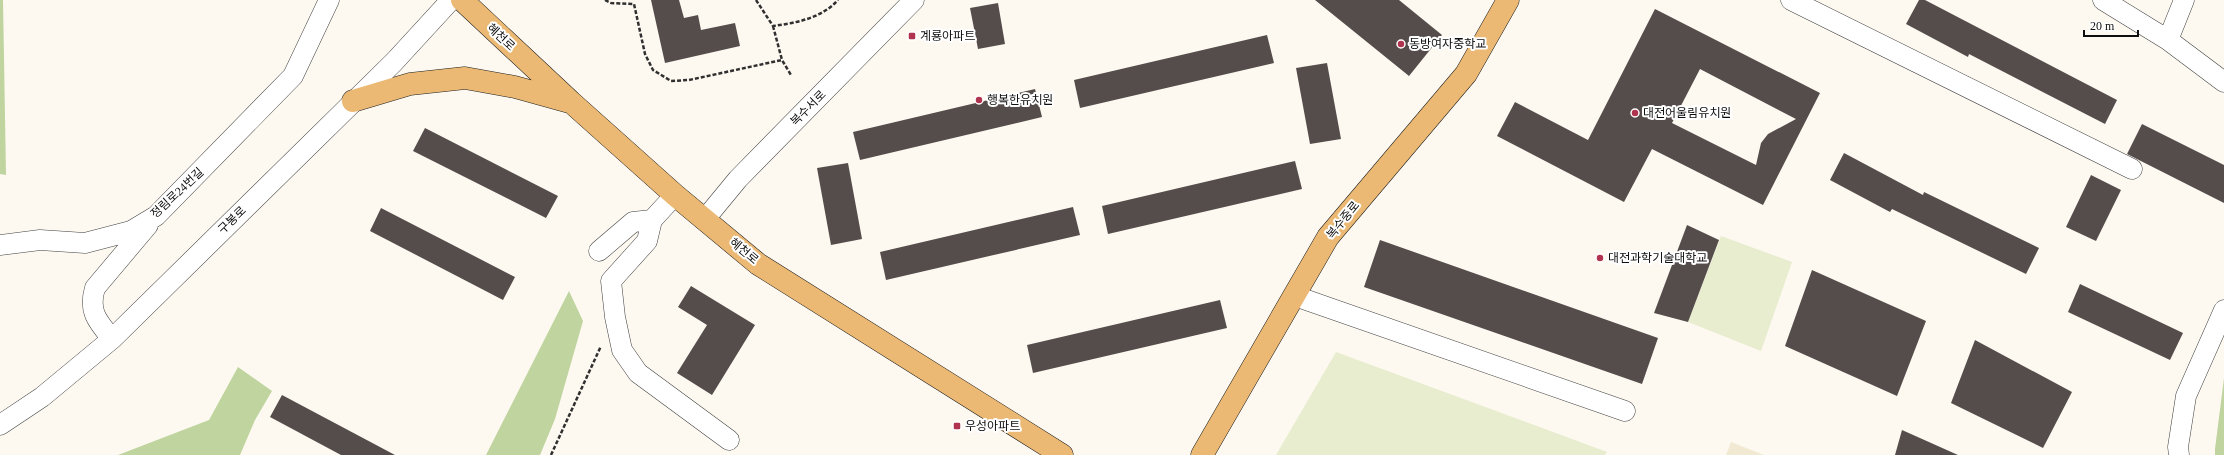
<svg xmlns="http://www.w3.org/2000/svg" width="2224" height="455" font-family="'Times New Roman','Noto Sans KR',serif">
  <rect width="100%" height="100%" fill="#fdf9f0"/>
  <!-- farmland -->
  <path fill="#f1e9d2" d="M1731,442L1764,455H1726Z"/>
  <!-- forest -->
  <path fill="#bfd49e" d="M0,0H3L6,175L0,174Z
    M569,291L583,321L555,419L540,455H486Z
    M238,367L272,391L255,420L240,455H118L209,420Z
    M2224,378V455H2215V449Z"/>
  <!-- pitch -->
  <path fill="#e7edce" d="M1721,236L1792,262L1761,351L1688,322Z
    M1336,352L1607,452L1605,455H1276Z"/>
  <!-- building -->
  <path fill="#554d4b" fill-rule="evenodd" d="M651,0H679L684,18L698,15L701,30L735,23L740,46L665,63Z
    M1315,0H1399L1442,35L1409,76Z
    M1919,0H1925L2117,100L2105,124L1969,54L1968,57L1906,24Z
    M998,3L1005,44L978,49L970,8Z
    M1655,9L1820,93L1763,205L1652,149L1624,202L1497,136L1515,102L1588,140ZM1700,69L1796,119L1768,134L1761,143L1756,165L1672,123Z
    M1267,35L1274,63L1080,108L1074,80Z
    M1327,63L1341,139L1310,144L1296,68Z
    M1035,89L1042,117L860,160L853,132Z
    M2142,124L2224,165V203L2127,154Z
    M425,128L558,196L546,218L413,151Z
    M1844,153L1923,195L1924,192L2039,248L2026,274L1892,209L1890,212L1830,180Z
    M1295,161L1302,189L1108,234L1102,206Z
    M848,163L862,239L831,245L817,168Z
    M2091,175L2121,190L2096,241L2066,227Z
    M1073,207L1080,235L886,280L880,252Z
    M381,208L515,277L503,300L370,231Z
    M1687,225L1719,240L1688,322L1654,313Z
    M1380,240L1658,338L1642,384L1364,287Z
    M1812,270L1926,321L1897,396L1785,346Z
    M2080,284L2183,333L2170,360L2068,312Z
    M691,286L755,325L712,395L677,373L707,325L678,307Z
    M1220,300L1227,328L1033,373L1027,345Z
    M1975,340L2072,392L2043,448L1951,403Z
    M282,395L395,455H341L270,417Z
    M1902,430L1958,455H1895Z"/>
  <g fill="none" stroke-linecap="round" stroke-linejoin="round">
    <defs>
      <path id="minor" d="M1791,0L2132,169
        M2103,0L2168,40L2224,82
        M2168,40L2184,0
        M675,195L652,220L647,241L611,281L615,317L622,350L638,373L729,440
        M705,219L738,179L914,0
        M0,245L40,240L85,243L131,231L156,216L293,76L329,0
        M599,251L633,222L652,220
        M1295,296L1625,411
        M112,339C97,321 88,311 95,288L148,225
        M0,425L42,397L112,339L394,62L451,0
        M2179,455L2178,447L2186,396L2224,310"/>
      <path id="major" d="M462,0L571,102L675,195L758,264L1062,455
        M353,101L410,84L465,78L515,87L569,102
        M1202,455L1328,237L1466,74L1508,0"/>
    </defs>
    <!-- minor casing -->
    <use href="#minor" stroke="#414141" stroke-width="21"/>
    <!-- major casing -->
    <use href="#major" stroke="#1f1f1f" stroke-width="23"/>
    <!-- path -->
    <path stroke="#303030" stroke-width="2.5" stroke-dasharray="4 2" stroke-linecap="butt" d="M605,0L611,3L634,4L645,54L653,70L671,81L689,80L782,60L791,75
      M756,0L773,26C796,23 822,18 838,0
      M773,26L782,60
      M551,455L601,346"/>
    <!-- minor -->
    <use href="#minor" stroke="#fff" stroke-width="20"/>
    <!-- major -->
    <use href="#major" stroke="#ebb973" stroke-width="22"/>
  </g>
  <!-- markers -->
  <g fill="#b0334f" stroke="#fff" stroke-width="1.5">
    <rect x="908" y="32" width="8" height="8" rx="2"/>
    <circle cx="1401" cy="44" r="4"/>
    <circle cx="979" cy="100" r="4"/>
    <circle cx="1635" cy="113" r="4"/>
    <circle cx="1600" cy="258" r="4"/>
    <rect x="953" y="422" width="8" height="8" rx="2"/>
  </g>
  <g text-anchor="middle" stroke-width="4" stroke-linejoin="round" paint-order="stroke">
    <!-- poi labels -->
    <g font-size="12" fill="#0e0e0e" stroke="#fff" text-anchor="start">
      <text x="920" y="40">계룡아파트</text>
      <text x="1409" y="48">동방여자중학교</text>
      <text x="987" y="104">행복한유치원</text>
      <text x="1643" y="117">대전어울림유치원</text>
      <text x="1608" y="262">대전과학기술대학교</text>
      <text x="965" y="430">우성아파트</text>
    </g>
    <!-- street labels -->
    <g font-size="12" fill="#0e0e0e" stroke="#fff">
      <text transform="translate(501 37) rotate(43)" y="4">혜천로</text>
      <text transform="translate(808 108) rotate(-45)" y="4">복수서로</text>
      <text transform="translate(177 193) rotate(-43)" y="4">정림로24번길</text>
      <text transform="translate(232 220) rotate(-44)" y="4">구봉로</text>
      <text transform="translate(1343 220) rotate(-51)" y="4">복수중로</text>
      <text transform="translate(744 251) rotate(40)" y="4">혜천로</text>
    </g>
  </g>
  <!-- scale -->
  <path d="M2084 30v6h54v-6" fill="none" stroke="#0e0e0e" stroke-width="2"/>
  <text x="2090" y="30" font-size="12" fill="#0e0e0e" stroke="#ffffff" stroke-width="3" paint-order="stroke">20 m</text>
</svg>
